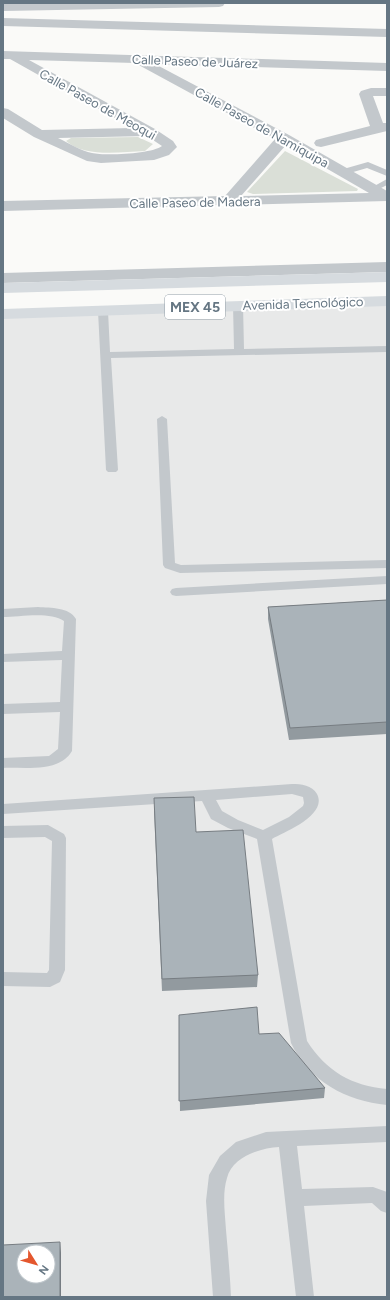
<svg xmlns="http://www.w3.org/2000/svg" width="390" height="1300" font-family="Figtree,sans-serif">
  <rect width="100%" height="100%" fill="#fafaf8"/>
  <!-- built -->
  <path fill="#e8e9e9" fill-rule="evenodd" d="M387,304V1297H3V317ZM24,1252H48V1276H24Z"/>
  <!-- green -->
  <path fill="#dadfd7" d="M138,137L153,144L145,151C120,152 86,158 66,141L71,138Z
    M285,151L358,189L357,191L253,194L247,192Z"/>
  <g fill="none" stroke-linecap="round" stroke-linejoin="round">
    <!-- service -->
    <path fill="#c3c8cc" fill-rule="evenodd" d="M368,162L387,170V176L367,168L343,175L339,172L340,170Z
      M387,179V185L373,192L369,189Z
      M238,302L243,305L244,349L387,346V352L111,358L118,470L116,472H108L106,470L98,311L100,309L103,308L108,311L110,352L234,349L233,305Z
      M162,416L167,419L175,563L181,565L387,560V568L180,573L165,568L163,565L157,419Z
      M387,576V584L176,596L172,595L170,592L172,589L176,588Z
      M38,607C51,608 69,607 76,619L72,751C59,773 25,767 3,768V758L49,756L58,749L60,712L3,714V704L60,702L62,660L3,662V654L62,651L64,621C50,611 19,617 3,617V609Z
      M292,784C301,784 312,785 317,794C328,815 285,832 272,839L307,1041C326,1071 352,1086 387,1089V1105C346,1101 309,1081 291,1043L257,839L228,828L211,819L202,801L3,814V804ZM292,794L303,797L304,803L303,806L289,817L263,830L238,820L222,811L216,800Z
      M48,825L64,834L66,838L65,970L60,982L50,987L3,986V972L47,973L49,970L52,841L45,837L3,838V826Z
      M387,1126V1142L297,1146L302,1189L373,1187L387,1192V1213L381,1211L372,1203L304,1206L314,1297H296L279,1147C260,1148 232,1157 227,1178C222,1194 225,1213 226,1230C228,1252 230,1275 231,1297H213L206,1201L209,1175L220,1156L236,1142L266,1132Z"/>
    <!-- minor -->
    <path fill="#c3c8cc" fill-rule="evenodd" d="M3,18L387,29V37L3,26Z
      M3,51L387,63V71L155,64L289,135L387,191V201L233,205L228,207L223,205L3,211V201L225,196L275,139L135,63L29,60L155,129L173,141L177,147L169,155L154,160L101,163L87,161L34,137L3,118V108L8,109L42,130L133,128L10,59H3ZM147,136L162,146C152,154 105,156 92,153C81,151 69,143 58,138ZM286,145L369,193L241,196Z
      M371,88H387V96H373L383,123H387V131L321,147L316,146L314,143L316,140L370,126L359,94L361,91Z"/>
    <!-- tertiary -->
    <path fill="#c3c8cc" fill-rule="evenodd" d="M3,3H225L223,6L219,7L3,11Z
      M387,262V272L3,283V273Z"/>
    <!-- primary -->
    <path fill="#d6dbdf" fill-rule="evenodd" d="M387,272V282L3,293V283Z
      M387,296V306L3,319V309Z"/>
  </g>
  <!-- wall -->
  <path fill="#929a9f" d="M387,600V734L289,740L268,619V607Z
    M154,811L196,832L258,975L257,987L162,991Z
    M179,1015L259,1034L325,1088L324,1098L180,1111Z"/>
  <!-- shaded-wall -->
  <path fill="#777d82" d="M60,1242L61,1253V1297H60Z"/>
  <!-- building -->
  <path fill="#aab3b9" stroke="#777d82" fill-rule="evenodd" d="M387,600V722L290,728L268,607Z
    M194,797L196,832L243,830L258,975L162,979L154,798Z
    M257,1007L259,1034L279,1033L325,1088L179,1101V1015Z
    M60,1242V1297H3V1245ZM24,1252H48V1276H24Z"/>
  <g text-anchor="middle" stroke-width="4" stroke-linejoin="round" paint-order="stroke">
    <!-- far-street labels -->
    <g font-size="13" fill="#657683" stroke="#fff">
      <text transform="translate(195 61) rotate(2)" y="5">Calle Paseo de Juárez</text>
      <text transform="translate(98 104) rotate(29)" y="5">Calle Paseo de Meoqui</text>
      <text transform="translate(262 127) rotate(29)" y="5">Calle Paseo de Namiquipa</text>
      <text transform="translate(195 202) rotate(-1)" y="5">Calle Paseo de Madera</text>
      <text transform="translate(303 303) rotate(-2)" y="5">Avenida Tecnológico</text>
    </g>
    <!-- shield labels -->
    <rect fill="#fff" stroke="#939fa8" stroke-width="1" x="165" y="295" width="60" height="24" rx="3"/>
    <g font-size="14" font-weight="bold" fill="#657683">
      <text x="195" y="312">MEX 45</text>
    </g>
  </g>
  <!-- border -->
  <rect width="390" height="1300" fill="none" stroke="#657683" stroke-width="8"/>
  <!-- north arrow -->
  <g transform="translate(36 1264) rotate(127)"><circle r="19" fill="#ffffff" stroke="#c1c8cd"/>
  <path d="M0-3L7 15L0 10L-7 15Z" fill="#e4572e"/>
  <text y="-6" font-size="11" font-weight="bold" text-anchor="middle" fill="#657683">N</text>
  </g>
</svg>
